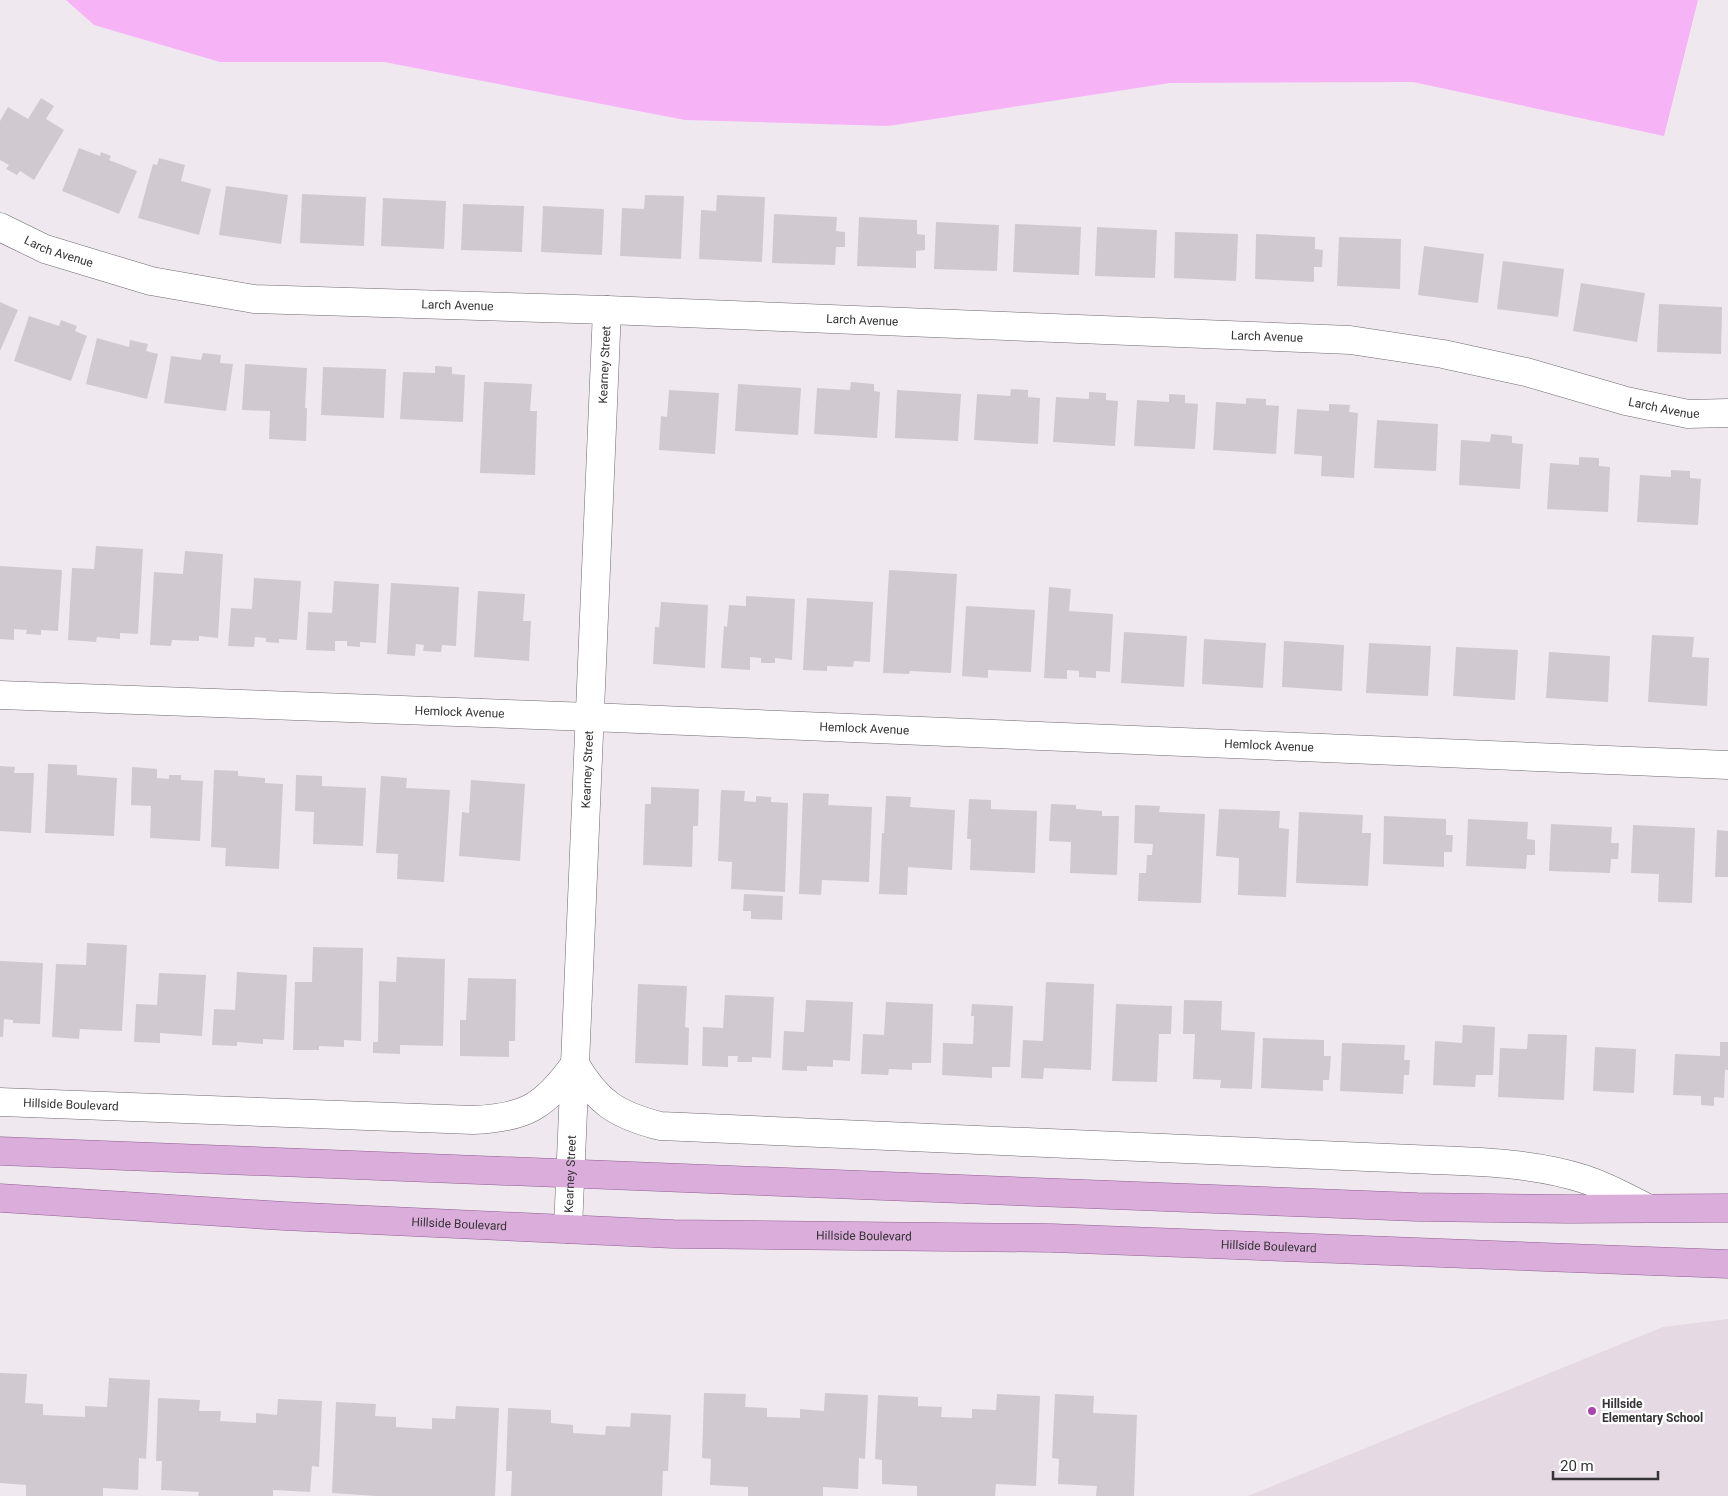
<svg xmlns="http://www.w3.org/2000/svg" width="1728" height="1496" font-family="Roboto,sans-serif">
  <rect width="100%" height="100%" fill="#efe9ef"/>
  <!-- built -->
  <path fill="#e5d9e4" d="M1728,1319V1496H1248L1663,1327Z"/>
  <!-- green -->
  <path fill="#f6b4f7" d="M66,0H1698L1664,136L1413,82L1170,83L888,126L685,120L384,62H220L94,25Z"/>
  <!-- building -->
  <path fill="#d0cad0" d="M41,98L54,106L46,119L64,130L34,180L20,171L17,175L6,169L9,165L0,160V121L8,107L28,119Z
    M79,148L100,156L101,152L111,156L109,160L137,171L119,214L62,191Z
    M159,158L185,165L181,181L211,189L199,235L138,218L153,164L157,165Z
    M226,186L288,195L281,244L219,235Z
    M302,194L366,197L364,246L300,243Z
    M645,195L684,196L681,259L620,256L622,208L644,209Z
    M717,195L765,197L762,262L699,259L701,210L716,211Z
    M383,198L446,201L444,249L381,246Z
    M463,204L524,206L522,252L461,250Z
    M543,206L604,209L602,255L541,252Z
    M774,214L837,217L836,231L845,232V247H836L835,265L772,263Z
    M859,217L917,220V234L925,235V250L916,251V268L857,266Z
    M936,222L999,225L997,271L934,269Z
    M1015,224L1081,227L1079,275L1013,272Z
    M1097,227L1157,230L1155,278L1095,276Z
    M1175,232L1238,234L1236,281L1174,278Z
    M1256,234L1315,237V249L1323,250L1322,267H1314V282L1255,279Z
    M1339,237L1401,239L1400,289L1337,286Z
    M1424,246L1484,254L1478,303L1418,295Z
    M1503,261L1564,269L1558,317L1497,309Z
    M1581,283L1645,293L1637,342L1573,331Z
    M0,302L18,310L0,351Z
    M1659,304L1722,307L1721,354L1657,352Z
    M29,316L59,326L61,320L77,326L75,331L87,336L71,381L14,361Z
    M97,338L129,347L130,340L148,344L146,351L158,354L147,399L86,384Z
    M203,353L221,355L220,363L233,364L226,411L164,403L171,356L201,360Z
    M245,364L307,368L305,408H307L306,441L269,439L270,411L242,410Z
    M435,366L452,367V374L465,375L463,422L400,419L403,372L435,373Z
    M323,367L386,369L384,418L321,415Z
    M484,382L532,384L530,411H537L535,475L480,473Z
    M851,382L874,384V391L880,392L877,438L814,434L817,388L850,390Z
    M738,384L801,388L798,435L735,431Z
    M1011,389L1028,390V397L1040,398L1038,444L974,440L977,394L1010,396Z
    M669,390L719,393L715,454L659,450L661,416L667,417Z
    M897,390L961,394L958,441L895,438Z
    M1089,392L1106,393V400L1118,401L1115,446L1053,442L1056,397L1089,399Z
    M1169,394L1185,395V403L1198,404L1195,449L1134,446L1137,400L1169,402Z
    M1246,398L1266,399V405L1279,406L1276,454L1213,450L1216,402L1246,404Z
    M1329,404L1350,405L1349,412L1358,413L1354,478L1321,476L1322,456L1294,454L1297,409L1329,411Z
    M1377,420L1438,424L1436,471L1374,468Z
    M1491,434L1512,436V443L1523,444L1520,489L1459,485L1461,440L1490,442Z
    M1579,457L1599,458V466L1610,467L1608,512L1547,509L1550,463L1579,465Z
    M1671,470L1690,471V478L1701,479L1698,525L1637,522L1640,475L1671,477Z
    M96,546L143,549L138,634L120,633V639L97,637L96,642L68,640L72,568L94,569Z
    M185,551L223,554L218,638L199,636V641L172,640L171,646L150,645L154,572L183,574Z
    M0,566L62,570L58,631L41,630V635L26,634L27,630L14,629V640L0,639Z
    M889,570L957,574L951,673L910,671L909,674L883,673Z
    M254,578L301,581L297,640L279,639V643L266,642V638L255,637L254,647L228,646L231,608L252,609Z
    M334,581L379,584L376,643L360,642V647L347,646V641H335V651L306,650L308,612L332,613Z
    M391,583L459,587L456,646L442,645L441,652L423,651L424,645L416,644L415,656L387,654Z
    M1049,587L1071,589L1069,611L1113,614L1110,672L1096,671V678L1079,677V671L1067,670V679L1044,678Z
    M478,591L525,594L523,621H531L529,661L474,657Z
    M746,596L795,599L792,660L775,658V663H761V658L750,657V670L721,668L724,626L727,627L729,605L746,606Z
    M807,598L873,602L870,662L854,661L853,667L827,666V671L803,670Z
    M661,602L708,605L705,668L653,664L655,627H659Z
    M966,606L1035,610L1031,672L988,670V678L962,676Z
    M1124,632L1187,636L1184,687L1121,683Z
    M1652,635L1694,637L1692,657L1709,658L1707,706L1648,702Z
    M1204,639L1266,643L1263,688L1202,684Z
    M1284,641L1344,645L1342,691L1282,687Z
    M1369,643L1431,646L1428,696L1366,693Z
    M1456,647L1518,650L1515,700L1453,696Z
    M1549,652L1610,656L1608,702L1546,698Z
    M48,764L77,765V775L117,778L114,836L45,833Z
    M0,766L15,767L14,773H34L31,833L0,831Z
    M132,767L157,769V778L169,779V775H181V780L203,781L200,841L150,838L151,806L131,805Z
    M214,770L238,771V776L265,778V783L283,784L279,869L225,866L226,848L211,847Z
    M296,775L322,776V786L366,788L363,846L313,844L314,812L295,811Z
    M381,776L407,778L406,788L450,790L444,882L397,879L398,854L376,853Z
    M471,780L525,784L520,861L459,856L462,812L469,813Z
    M651,787L699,789L698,826H693L692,867L643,865L645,804H651Z
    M721,790L745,791L744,801L756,802V796L771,797V802L788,803L785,892L731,889L732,862L718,861Z
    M803,793L829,794L828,805L872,807L869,882L822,880L821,895L799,894Z
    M886,796L911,797L910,807L955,810L952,870L908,867L907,895L879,894L882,833H884Z
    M969,799L991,800V809L1037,811L1035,873L970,870L971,839H967Z
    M1051,804L1076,805V809L1102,811V816H1119L1117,875L1070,873L1071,842L1049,841Z
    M1135,805L1160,806L1159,812L1205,814L1201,903L1138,901L1139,873H1146L1147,855H1152L1153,844L1134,843Z
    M1219,809L1280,811L1279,828L1289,829L1286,897L1238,895L1239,858L1216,856Z
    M1299,812L1363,815L1362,833H1371L1368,886L1296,883Z
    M1384,816L1446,819V835H1453L1452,852H1444V867L1383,864Z
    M1468,819L1528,822L1527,839L1535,840V855H1527L1526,869L1466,866Z
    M1551,824L1612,827L1611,843H1619L1618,859H1611L1610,873L1549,871Z
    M1633,825L1695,828L1692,903L1658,902L1659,874L1631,873Z
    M1717,830L1728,831V877H1715Z
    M744,894L783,896L782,920L751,919V911H743Z
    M87,943L127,945L122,1031L80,1029L79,1039L52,1037L56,964L86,965Z
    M313,947L363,948L361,1041L344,1040V1047L319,1046V1050H293L295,982H312Z
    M397,957L445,959L443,1046L400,1045V1054L373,1053V1042H378L379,981L396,982Z
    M0,961L43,963L40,1024L13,1023V1020L4,1019L3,1037H0Z
    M237,972L287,975L284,1040L263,1039V1044L237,1042V1046L212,1045L214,1009L235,1010Z
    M159,973L206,975L202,1036L160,1033V1043L134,1042L136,1004L157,1005Z
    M468,978L516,979L515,1041H509V1057L460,1056V1020H466Z
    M1046,982L1094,984L1091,1070L1044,1068L1043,1079L1021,1078L1023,1040L1043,1041Z
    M638,984L687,986L685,1027L689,1028L688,1065L635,1063Z
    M725,995L774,997L771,1058L752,1057V1062H737L738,1056H728V1067L702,1066L703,1027L723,1028Z
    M806,1000L853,1002L850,1061L833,1060V1067L807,1066V1071L782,1070L784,1031L804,1032Z
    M1184,1000L1222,1001L1221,1030L1255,1032L1252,1089L1220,1088L1221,1080L1193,1079L1195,1034H1183Z
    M886,1002L933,1004L931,1063H912V1070L889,1069L888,1075L861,1074L863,1034L884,1035Z
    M972,1004L1013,1006L1010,1067H992V1078L942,1075L943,1043L973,1044L974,1016H971Z
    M1116,1004L1172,1006L1171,1034H1159L1157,1082L1112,1081Z
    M1463,1025L1495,1027L1493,1075H1476L1475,1087L1433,1085L1435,1041L1462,1043Z
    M1528,1034L1567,1035L1564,1100L1498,1097L1500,1048L1527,1049Z
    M1263,1038L1324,1040V1056H1331L1329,1080H1323V1091L1261,1088Z
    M1720,1042H1728V1070H1725L1724,1098L1714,1097V1106L1701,1105V1096L1673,1095L1675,1054L1720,1056Z
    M1342,1043L1405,1045L1404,1060H1410L1409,1075H1404L1403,1094L1340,1091Z
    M1595,1047L1636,1049L1634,1093L1593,1091Z
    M0,1373L27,1374L25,1403L43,1404V1415L85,1417V1406L107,1407L109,1378L150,1380L146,1459L139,1458L138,1490L103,1488V1496H26V1485L0,1483Z
    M704,1393L746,1394L745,1407L767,1408V1417L800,1418V1409L824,1411L825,1393L868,1395L865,1459L859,1458L858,1489L823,1487V1496H748V1487L710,1485L711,1459L702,1458Z
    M997,1394L1040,1396L1036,1486L996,1484L995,1496H917V1486L882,1484V1460L875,1459L878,1395L918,1397V1406L942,1407L941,1417L972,1418V1409L996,1410Z
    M1055,1394L1094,1396L1093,1413L1137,1415L1134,1496H1096L1097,1486L1058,1484L1059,1459L1052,1458Z
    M158,1398L200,1400L199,1411H221L220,1421L256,1423V1413L277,1415L278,1399L322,1401L319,1467L312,1466L310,1492L273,1490V1496H198L199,1492L161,1490L162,1461H156Z
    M336,1402L376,1404L375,1416L396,1417V1427L432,1429V1418L455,1419L456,1406L499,1408L495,1496H376L332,1493Z
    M508,1408L551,1410V1423L573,1425V1433L605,1435L606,1426L630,1427L631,1413L671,1415L668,1471H663L662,1496H511L512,1471H506Z"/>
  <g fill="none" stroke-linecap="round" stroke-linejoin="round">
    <defs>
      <g id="minor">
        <path id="s1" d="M0,227L45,249L151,281L254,299L607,310L1350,340L1443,354L1526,372L1626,401L1688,414L1728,413"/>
        <path id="s2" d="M0,695L590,717L1728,765"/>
        <path d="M575,1064C598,1103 617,1115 660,1126L1412,1159C1468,1162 1529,1161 1584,1179C1606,1186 1626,1197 1647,1208"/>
        <path id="s3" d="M0,1102L473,1120C526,1118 545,1106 575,1064"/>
        <path id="s4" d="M568,1229L607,310"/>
      </g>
      <g id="major">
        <path d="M0,1151L1417,1207L1570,1209L1728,1208"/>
        <path id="s5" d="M0,1198L284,1216L673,1234L1052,1238L1728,1264"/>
      </g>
    </defs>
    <!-- minor casing -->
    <use href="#minor" stroke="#6f696f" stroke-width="29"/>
    <!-- major casing -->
    <use href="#major" stroke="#905f91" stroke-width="29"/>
    <!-- minor -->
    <use href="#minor" stroke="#fff" stroke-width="28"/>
    <!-- major -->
    <use href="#major" stroke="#daaddb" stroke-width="28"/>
  </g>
  <!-- markers -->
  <circle fill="#a946ad" stroke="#fff" stroke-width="2" cx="1592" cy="1411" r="5"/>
  <g text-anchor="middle" stroke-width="4.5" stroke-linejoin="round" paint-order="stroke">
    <!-- street labels -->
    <g font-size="12" fill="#353335" stroke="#fff">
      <text dy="4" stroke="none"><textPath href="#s1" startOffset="64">Larch Avenue</textPath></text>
      <text dy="4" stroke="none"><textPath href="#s1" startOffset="469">Larch Avenue</textPath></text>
      <text dy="4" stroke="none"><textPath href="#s1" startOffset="874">Larch Avenue</textPath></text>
      <text dy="4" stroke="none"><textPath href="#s1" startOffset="1279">Larch Avenue</textPath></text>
      <text dy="4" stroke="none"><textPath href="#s4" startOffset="865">Kearney Street</textPath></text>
      <text dy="4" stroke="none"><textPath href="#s1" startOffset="1684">Larch Avenue</textPath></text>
      <text dy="4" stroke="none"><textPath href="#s2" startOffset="460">Hemlock Avenue</textPath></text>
      <text dy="4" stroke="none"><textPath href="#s2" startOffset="865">Hemlock Avenue</textPath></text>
      <text dy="4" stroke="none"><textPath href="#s2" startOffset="1270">Hemlock Avenue</textPath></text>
      <text dy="4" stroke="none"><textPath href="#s4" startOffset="460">Kearney Street</textPath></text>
      <text dy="4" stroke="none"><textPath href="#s3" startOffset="71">Hillside Boulevard</textPath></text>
      <text dy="4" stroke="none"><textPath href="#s4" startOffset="55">Kearney Street</textPath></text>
      <text dy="4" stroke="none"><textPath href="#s5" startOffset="460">Hillside Boulevard</textPath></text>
      <text dy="4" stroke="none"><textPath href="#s5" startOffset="865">Hillside Boulevard</textPath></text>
      <text dy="4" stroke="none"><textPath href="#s5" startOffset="1270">Hillside Boulevard</textPath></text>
    </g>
    <!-- poi labels -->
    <g font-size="12" font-weight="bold" fill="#353335" stroke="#fff" text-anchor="start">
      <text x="1602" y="1408">Hillside<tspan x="1602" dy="14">Elementary School</tspan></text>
    </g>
  </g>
  <!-- scale -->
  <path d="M1553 1471v8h105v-8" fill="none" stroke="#353335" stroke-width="2.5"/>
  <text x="1560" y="1471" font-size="15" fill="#353335" stroke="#ffffff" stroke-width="4" paint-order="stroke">20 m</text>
</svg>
